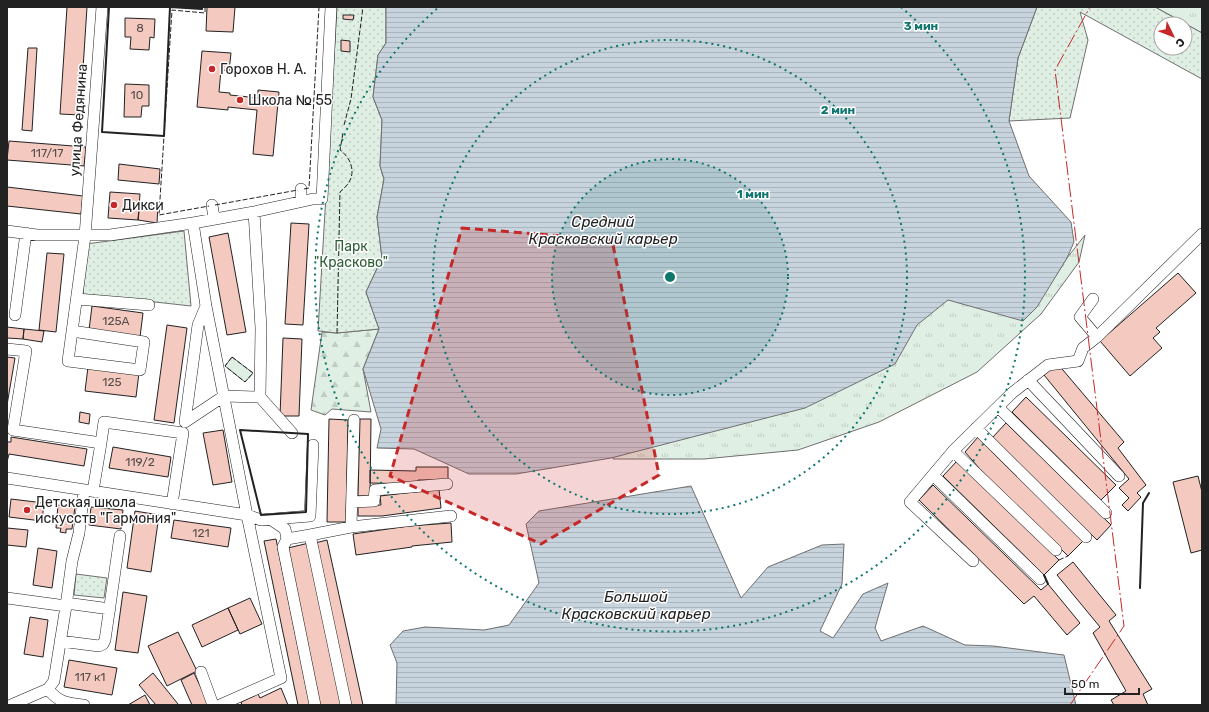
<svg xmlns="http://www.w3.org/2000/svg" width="1209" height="712" font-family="Rubik,sans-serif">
  <defs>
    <pattern id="grass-tufts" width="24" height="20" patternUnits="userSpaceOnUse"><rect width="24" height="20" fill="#e0efe3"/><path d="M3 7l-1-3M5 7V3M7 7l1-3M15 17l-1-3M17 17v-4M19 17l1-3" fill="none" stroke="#c0cdc2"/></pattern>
    <pattern id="forest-firs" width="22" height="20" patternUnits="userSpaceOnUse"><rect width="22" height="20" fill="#e0efe3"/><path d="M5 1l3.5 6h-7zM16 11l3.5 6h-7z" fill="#c0cdc2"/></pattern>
    <pattern id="park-dots" width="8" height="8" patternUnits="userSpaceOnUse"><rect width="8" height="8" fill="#e0efe3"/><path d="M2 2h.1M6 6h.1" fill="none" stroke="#c0cdc2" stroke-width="1.8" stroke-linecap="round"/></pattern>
    <pattern id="water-rules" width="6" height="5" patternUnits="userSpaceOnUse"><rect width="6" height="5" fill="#c7d3dd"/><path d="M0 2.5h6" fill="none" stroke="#abb5bd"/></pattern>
  </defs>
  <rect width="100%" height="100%" fill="#fff"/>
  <!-- grass -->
  <path fill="url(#grass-tufts)" stroke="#6f6f6f" d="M1155,7H1202V33Z
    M1085,235L1079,262L1041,314L977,372L879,422L798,450L704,459H613V454L914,324L944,296L1055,277L1067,258Z"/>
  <!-- forest -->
  <path fill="url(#forest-firs)" stroke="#6f6f6f" d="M379,329L363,369L371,412L332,409L325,415L311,410L322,332L337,333Z"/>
  <!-- park -->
  <path fill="url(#park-dots)" stroke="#6f6f6f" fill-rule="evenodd" d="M337,7H386V43L378,55L373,97L382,120L380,166L384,179L377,217L382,258L366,292L379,329L337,333L318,331Z
    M1037,7H1155L1202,33V79L1080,12L1088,40L1070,118L1009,121L1018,58ZM1161,24H1185V48H1161Z
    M184,231L191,306L137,300L83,296L86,244Z
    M76,574L107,578L104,598L74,595Z"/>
  <!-- pitch -->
  <path fill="#e0efe3" stroke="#6f6f6f" d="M232,357L253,373L245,382L225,366Z"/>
  <!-- water -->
  <path fill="url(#water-rules)" stroke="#6f6f6f" d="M386,7H1037L1018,58L1009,121L1029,176L1071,222L1074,242L1067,258L1037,307L1023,321L948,300L917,325L895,364L805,408L611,458L516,474H469L414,449L377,448L381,429L363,369L379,329L366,292L382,258L377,217L384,179L380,166L382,120L373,97L378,55L386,43Z
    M691,486L741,598L768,567L822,545L844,544L842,584L820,631L833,638L863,594L888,583L875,628L881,641L923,626L965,645L993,646L1064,655L1076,705H396L397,663L390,645L403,631L425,627L484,630L509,625L539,583L526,524L539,511Z"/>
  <!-- building -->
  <path fill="#f3c9c0" stroke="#222" d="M67,7H87L80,115L60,114Z
    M207,7H235L233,32L206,31Z
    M343,15H354L353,20L343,19Z
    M125,18L155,19L154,38L150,37L149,50L130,49L131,37H125Z
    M341,40L350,41V52L341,51Z
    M28,48H37L32,131L22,130Z
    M202,51L231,53L229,71L221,70L219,92L230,93V95L258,98V90L279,92L273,156L253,154L257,110L228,107V110L197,107Z
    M125,84L149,85V106H142L141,117H124Z
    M9,141L86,147L84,166L7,160Z
    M119,164L160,169L159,184L118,180Z
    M7,187L83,196L81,214L7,206Z
    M110,192L140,194L138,220L108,218Z
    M140,203L158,205L157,223L138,220Z
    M291,223L309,224L303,325L285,324Z
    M228,233L246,332L227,335L209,237Z
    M47,253L64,254L56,332L39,330Z
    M1178,273L1196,293L1156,328L1160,332L1153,338L1162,348L1130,376L1100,341Z
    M92,306L143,313L140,337L89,330Z
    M167,325L187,328L174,423L154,420Z
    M7,327L24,329L23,339L7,338Z
    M24,329L44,331L42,342L23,339Z
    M283,338L302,339L299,416H280Z
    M7,357L15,358L7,405Z
    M1057,363L1124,442L1118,448L1146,485L1137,493L1141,497L1128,511L1122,505L1129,498L1119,488L1129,479L1044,375Z
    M88,367L139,373L136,397L85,391Z
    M1026,397L1116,485L1101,500L1012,412Z
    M80,412L90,414L89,424L79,422Z
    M329,419L348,420L346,522H327Z
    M360,419H371L370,496H358Z
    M1006,423L1111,525L1097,540L992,438Z
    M223,430L232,482L213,485L203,433Z
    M11,437L87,449L84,466L9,454L7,462V442H11Z
    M978,437L993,453L1083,541L1068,556L979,468L965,452Z
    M113,447L171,457L168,477L109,468Z
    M957,461L1059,560L1044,575L943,476Z
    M416,467H448V480H418V484L370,483V470L416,471Z
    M1198,476L1202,492V550L1191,553L1173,482Z
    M933,485L1041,590L1048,584L1080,623L1067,635L1034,596L1024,604L919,500Z
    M439,489L441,508L382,516H358V506L381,505L380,496Z
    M11,499L44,503L42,521L9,517Z
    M58,505L75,507L72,529H66V533L60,532L61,528H56Z
    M91,507L123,510L121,529L89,525Z
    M135,511L159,515L151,572L127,568Z
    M174,520L231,528L228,547L171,538Z
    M451,523L452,542L412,546V547L356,555L353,534L409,526Z
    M7,528L28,530L26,547L7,545Z
    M276,539L310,705H298L264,541Z
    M327,540L363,705H350L315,543Z
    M309,543L342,705H320L288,548Z
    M38,548L57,551L52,588L33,585Z
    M1073,562L1116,615L1109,621L1152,689L1143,694L1148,705H1114L1111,700L1126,691L1093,633L1100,627L1057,575Z
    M123,592L147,596L138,653L115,650Z
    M250,598L262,624L240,634L228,608Z
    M228,608L238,630L202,647L192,625Z
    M30,617L48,620L43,657L24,654Z
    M178,632L197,671L167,686L148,646Z
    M69,660L117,668L112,695L64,687Z
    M153,673L178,704L179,705H156L139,685Z
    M194,673L209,705H192L181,680Z
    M281,688L288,705H242L241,702L258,694L260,698Z
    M145,695L150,705H128Z"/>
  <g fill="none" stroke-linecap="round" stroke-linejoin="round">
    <defs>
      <path id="minor" d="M301,189V201
        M212,205L214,218
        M193,223L206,306L247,515L281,678L220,705
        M7,231L37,235H110L193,223L254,212L313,199H322L331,7
        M77,299L149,305
        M1093,299L1080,317L1097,337
        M206,306L198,325L185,422L224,396L260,397L261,328L254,212
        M15,315L26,233
        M72,331L144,342L140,370L68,361L85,236L102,7
        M7,349L26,351L13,430L101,443L93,491
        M1028,380L1119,476
        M260,397L292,433
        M998,407L1106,513
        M976,428L1086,537
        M101,443L104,422L183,433L172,504
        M953,451L1056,550
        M933,475L1040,579
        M7,478L247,515L261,520L310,516L313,445
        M352,502L374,501L375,490L447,484
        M270,519L285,529L287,539L283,547L315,705
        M351,527L354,420
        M310,535L351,527L451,516
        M287,539L310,535L346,705
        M973,561L910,502L953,451L1012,393L1048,365L1078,361L1083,348L1097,337L1202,234
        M7,598L66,606L72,561L79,533L84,490
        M66,603L110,609
        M60,641L99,646L103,644L105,640L120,536
        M201,672L213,705
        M48,689C59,703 67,703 84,705
        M11,705L48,689L54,681L66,606"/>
    </defs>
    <!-- minor casing -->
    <use href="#minor" stroke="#222" stroke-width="12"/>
    <!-- minor -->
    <use href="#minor" stroke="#fff" stroke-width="11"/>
    <!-- fence -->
    <path stroke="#222" stroke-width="1" stroke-dasharray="5 2" stroke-linecap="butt" d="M205,7V13L172,10L159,215L209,206
      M344,125L351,99L363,7
      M304,189L309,188L319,7
      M215,205L298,190
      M337,333L340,192C343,189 347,186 349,182C356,171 350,157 340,150L343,133
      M232,357L253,373L245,382L225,366Z
      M1059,560L1068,556"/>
    <!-- wall -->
    <path stroke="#222" stroke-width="2" d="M109,7L102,132L164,136L170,7L202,9V7
      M240,430L308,434L306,512L261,515Z
      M1044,575L1048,584
      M1140,588L1143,503L1149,493"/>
    <!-- power -->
    <path stroke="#c62828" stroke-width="1" stroke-dasharray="14 3 2 3" stroke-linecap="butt" d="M1070,705L1124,626L1055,70L1090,7"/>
  </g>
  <!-- marked area -->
  <path fill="#c62828" fill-opacity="0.2" stroke="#c62828" stroke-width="3" stroke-dasharray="8 5" stroke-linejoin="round" d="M462,228L612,240L659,475L541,544L390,476Z"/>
  <!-- distance rings -->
  <circle cx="670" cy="277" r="118" fill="#0f766e" fill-opacity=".12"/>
  <g fill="none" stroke="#0f766e" stroke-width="2" stroke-dasharray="2 4">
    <circle cx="670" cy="277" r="118"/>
    <circle cx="670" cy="277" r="237"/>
    <path d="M901 7A355 355 0 1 1 439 7"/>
  </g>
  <!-- markers -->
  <g fill="#c62828" stroke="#fff" stroke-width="1.5">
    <circle cx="212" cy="69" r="4"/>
    <circle cx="240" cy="100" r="4"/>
    <circle cx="114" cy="205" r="4"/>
    <circle cx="27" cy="510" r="4"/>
  </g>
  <g text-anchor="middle" stroke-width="3" stroke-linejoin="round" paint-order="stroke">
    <!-- number labels -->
    <g font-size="12" fill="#564c4a">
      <text x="140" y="32">8</text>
      <text x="137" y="99">10</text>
      <text x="47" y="157">117/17</text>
      <text x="116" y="325">125А</text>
      <text x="112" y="386">125</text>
      <text x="140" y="466">119/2</text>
      <text x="201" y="537">121</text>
      <text x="90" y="681">117 к1</text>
    </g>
    <!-- poi labels -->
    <g font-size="14" fill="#222" stroke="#fff" text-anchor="start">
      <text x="220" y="74">Горохов Н. А.</text>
      <text x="248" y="105">Школа № 55</text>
      <text x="122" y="210">Дикси</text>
      <text x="35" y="507">Детская школа<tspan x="35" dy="16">искусств "Гармония"</tspan></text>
    </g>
    <!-- street labels -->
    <g font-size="14" fill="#222" stroke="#fff">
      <text transform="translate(78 120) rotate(-86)" y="5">улица Федянина</text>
    </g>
    <!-- park labels -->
    <g font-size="14" fill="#2f5e38" stroke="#fff">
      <text x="351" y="251">Парк<tspan x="351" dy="16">"Красково"</tspan></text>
    </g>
    <!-- water labels -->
    <g font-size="15" font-style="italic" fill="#222" stroke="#fff">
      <text x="603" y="227">Средний<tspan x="603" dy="17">Красковский карьер</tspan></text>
      <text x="636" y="602">Большой<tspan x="636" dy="17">Красковский карьер</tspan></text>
    </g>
  </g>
  <circle cx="670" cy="277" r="6" fill="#0f766e" stroke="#fff" stroke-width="2"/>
  <g font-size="12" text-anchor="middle" font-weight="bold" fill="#0f766e" stroke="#fff" stroke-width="3" stroke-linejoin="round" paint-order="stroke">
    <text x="921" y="30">3 мин</text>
    <text x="838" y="114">2 мин</text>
    <text x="753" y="198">1 мин</text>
  </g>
  <!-- border -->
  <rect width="1209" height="712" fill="none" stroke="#222222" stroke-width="16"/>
  <!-- north arrow -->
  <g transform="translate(1173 36) rotate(133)"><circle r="19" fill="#ffffff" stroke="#a7a7a7"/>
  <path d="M0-3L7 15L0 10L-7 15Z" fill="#c62828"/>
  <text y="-6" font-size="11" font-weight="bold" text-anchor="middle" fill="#222222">С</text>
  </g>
  <!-- scale -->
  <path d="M1065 688v6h74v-6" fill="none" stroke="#222222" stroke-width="2"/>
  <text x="1071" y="688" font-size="12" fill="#222222" stroke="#ffffff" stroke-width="3" paint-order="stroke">50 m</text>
</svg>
